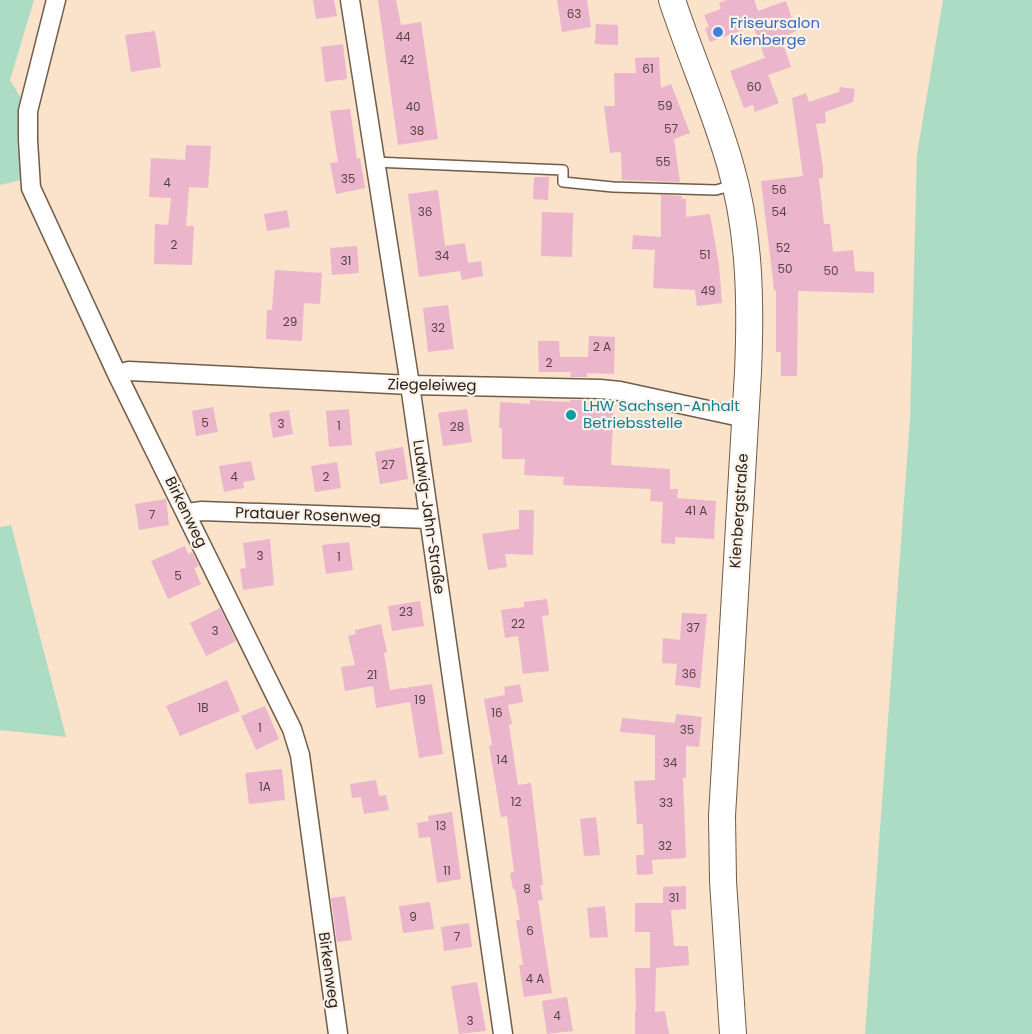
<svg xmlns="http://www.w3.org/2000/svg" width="1032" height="1034" font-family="Poppins,sans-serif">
  <rect width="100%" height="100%" fill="#fae2cb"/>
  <!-- green -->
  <path fill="#acddc4" d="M0,0H34L10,80L21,98L17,140L21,180L0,185Z
    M943,0H1032V1034H865L910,419L917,154Z
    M11,525L66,737L0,730V527Z"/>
  <!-- building -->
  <path fill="#ebb5cc" d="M313,0H334L337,16L316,19Z
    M378,0H396L401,25L421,22L438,139L398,145Z
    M557,0H587L591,27L562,32Z
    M727,0H754L758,11L786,1L796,31L781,38L791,67L768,75L779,103L755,112L753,105L744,108L730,71L765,58L753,26L710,42L705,28L709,27L704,15L721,9L719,3Z
    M596,24L618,25V45L595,44Z
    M155,31L161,67L131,72L125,35Z
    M343,44L347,79L325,82L321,47Z
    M659,57L661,88L671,84L690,133L674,139L680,182L622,180L621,152L610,153L604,106H615L614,73H636L635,58Z
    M840,87L855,89L853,102L825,112L826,123L816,124L823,167V178H819L824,224H830L833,252L853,250L855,271L874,272V293L798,291L797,376H781V352H776V290L774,291L773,280L761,181L803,176L792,98L806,93L809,102L839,92Z
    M350,109L357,159L360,158L365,188L336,194L330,163L338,162L330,111Z
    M186,145L211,146L208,188L189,187L186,226H194L192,265L154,264L155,224L168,225L171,198L149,197L151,158L185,160Z
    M534,177H549L548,200L533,199Z
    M438,190L445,246L465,243L468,263L481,261L483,276L462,280L460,271L419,277L408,194Z
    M661,195L682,196V199H686V217L710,214L719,265L722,303L697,306L695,290L653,288L655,250L632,249L633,235L661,237Z
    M287,210L290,227L267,231L264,214Z
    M542,212L573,213L572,257L541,256Z
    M357,246L359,273L332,275L330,248Z
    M275,270L322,273L320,304L304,303L302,341L266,339L267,310H272Z
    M448,305L454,349L428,352L423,308Z
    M589,336L615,337L614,374L587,373V377H570L571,372H539L538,341H559L560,357H588Z
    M530,400L570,402V400H587V402L614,403L611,465L670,469V489H678L677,498L716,501L714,539L675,537V544L661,543L663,502L650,501L651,489L563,485L564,477L524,475L525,459H502V428H499L500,402L530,404Z
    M213,407L218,432L196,436L192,411Z
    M349,409L352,445L329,447L326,411Z
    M467,409L472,442L443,446L438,413Z
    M289,410L293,434L273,438L269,413Z
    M403,447L408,479L380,484L375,452Z
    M251,461L255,480L243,482L244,488L224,492L219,466Z
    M337,462L341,488L315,492L311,466Z
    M166,499L169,525L139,530L135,504Z
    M519,510H534L533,555L505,554L507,567L488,570L482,534L519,529Z
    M270,539L274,585L243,590L240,569L246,568L243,543Z
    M349,542L353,570L326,574L322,545Z
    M185,546L188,554L192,552L199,566L194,568L201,584L168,599L151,561Z
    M547,599L549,615L542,616L549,671L523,674L518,636L505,638L501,610L524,607V602Z
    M420,601L424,626L392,631L388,606Z
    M220,608L236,641L206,656L190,623Z
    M682,613L707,614L700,688L675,685L677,664L662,663L663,638L680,640Z
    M381,624L387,652L384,653L390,690L432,684L443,754L419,758L410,702L376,708L373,686L345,691L341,667L355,665L348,636L356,634L355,630Z
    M227,680L240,711L180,736L166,706Z
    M520,684L523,702L508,705L512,724L509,725L518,785L531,783L543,885H540L543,900L538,901L552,993L524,997L519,965H523L516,920H520L515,889H513L510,873L514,872L507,816L501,817L489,746L492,745L484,699L505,695L504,687Z
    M265,706L279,739L256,750L241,716Z
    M676,714L702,717L699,747L686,746V778H683L686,858L652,860L653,874L637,875L636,855H644L643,824H637L634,781L655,780V735L620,732L622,718L675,723Z
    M282,769L285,800L249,804L245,773Z
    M376,780L379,796L386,795L389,810L364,814L361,797L352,798L350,784Z
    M452,812L461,879L437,883L430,837L419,838L417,823L429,821L428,816Z
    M596,817L600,855L584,856L580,819Z
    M686,886V909L671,910L674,946H688L689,965L656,968L655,1012L665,1011L669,1034H635V1011H636L635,968H650V932H635V903H663V887Z
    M345,896L352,940L337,942L331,898Z
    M430,902L434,929L403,933L399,906Z
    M605,906L608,937L590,938L587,908Z
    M469,923L472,947L444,951L441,927Z
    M477,982L486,1031L459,1034L451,986Z
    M567,997L573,1031L547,1034L542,1001Z"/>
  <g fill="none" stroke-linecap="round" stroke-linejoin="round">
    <defs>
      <path id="lane" d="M374,162L563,170V182L613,187L716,190L734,185"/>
      <path id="street" d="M56,0L28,111V140L31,188L117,374L292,729L300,755L338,1034
        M350,0L410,385L503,1034
        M117,374L129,371L410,385L600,389L620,391L745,418
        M187,513L202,511L429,519"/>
      <path id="secondary" d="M672,0C690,55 714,108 730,164C750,232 751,302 748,372L722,816L723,881L733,1034"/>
    </defs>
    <!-- lane casing -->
    <use href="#lane" stroke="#705c48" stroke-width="12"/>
    <!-- street casing -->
    <use href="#street" stroke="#705c48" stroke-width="21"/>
    <!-- secondary casing -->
    <use href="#secondary" stroke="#705c48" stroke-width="28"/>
    <!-- lane -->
    <use href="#lane" stroke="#fff" stroke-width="9"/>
    <!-- street -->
    <use href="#street" stroke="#fff" stroke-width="18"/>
    <!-- secondary -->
    <use href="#secondary" stroke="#fff" stroke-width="26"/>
  </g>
  <!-- markers -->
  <circle fill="#3f7fe0" stroke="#fcf2e9" stroke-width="2" cx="718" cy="32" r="6"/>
  <circle fill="#0f9aa8" stroke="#fcf2e9" stroke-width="2" cx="571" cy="415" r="6"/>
  <g text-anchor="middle" stroke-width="4.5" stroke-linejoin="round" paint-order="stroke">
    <!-- number labels -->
    <g font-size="12" fill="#584444">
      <text x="574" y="18">63</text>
      <text x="403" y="41">44</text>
      <text x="407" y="64">42</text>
      <text x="648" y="73">61</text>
      <text x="754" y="91">60</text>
      <text x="665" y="110">59</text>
      <text x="413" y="111">40</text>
      <text x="671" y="133">57</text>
      <text x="417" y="135">38</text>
      <text x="663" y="166">55</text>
      <text x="348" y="183">35</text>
      <text x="167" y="187">4</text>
      <text x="779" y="194">56</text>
      <text x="425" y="216">36</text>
      <text x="779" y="216">54</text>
      <text x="174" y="249">2</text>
      <text x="783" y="252">52</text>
      <text x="705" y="259">51</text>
      <text x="442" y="260">34</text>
      <text x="346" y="265">31</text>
      <text x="785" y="273">50</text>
      <text x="831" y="275">50</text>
      <text x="708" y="295">49</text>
      <text x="290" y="326">29</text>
      <text x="438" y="332">32</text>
      <text x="602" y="351">2 A</text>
      <text x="549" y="367">2</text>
      <text x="205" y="427">5</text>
      <text x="281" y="428">3</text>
      <text x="339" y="430">1</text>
      <text x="457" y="431">28</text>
      <text x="388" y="469">27</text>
      <text x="234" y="481">4</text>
      <text x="326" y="481">2</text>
      <text x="696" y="515">41 A</text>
      <text x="152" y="519">7</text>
      <text x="260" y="560">3</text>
      <text x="339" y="561">1</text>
      <text x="178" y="580">5</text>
      <text x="406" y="616">23</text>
      <text x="518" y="628">22</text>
      <text x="693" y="632">37</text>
      <text x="215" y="635">3</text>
      <text x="689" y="678">36</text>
      <text x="372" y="679">21</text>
      <text x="420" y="704">19</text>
      <text x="203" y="712">1B</text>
      <text x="497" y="717">16</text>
      <text x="260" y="732">1</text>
      <text x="687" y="734">35</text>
      <text x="502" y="764">14</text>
      <text x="670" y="767">34</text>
      <text x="265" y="791">1A</text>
      <text x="516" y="806">12</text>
      <text x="666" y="807">33</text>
      <text x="441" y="830">13</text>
      <text x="665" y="850">32</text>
      <text x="447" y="875">11</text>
      <text x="527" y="893">8</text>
      <text x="674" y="902">31</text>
      <text x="413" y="921">9</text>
      <text x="530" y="935">6</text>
      <text x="457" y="941">7</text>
      <text x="535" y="983">4 A</text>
      <text x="557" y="1020">4</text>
      <text x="470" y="1025">3</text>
    </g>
    <!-- shop labels -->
    <g font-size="15" fill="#366cbe" stroke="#fcf2e9" text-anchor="start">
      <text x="730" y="28">Friseursalon<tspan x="730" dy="17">Kienberge</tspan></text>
    </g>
    <!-- street labels -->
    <g font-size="15" fill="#271f17" stroke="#fcf2e9">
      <text transform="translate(432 385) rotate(1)" y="5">Ziegeleiweg</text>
      <text transform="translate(739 511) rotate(-86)" y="5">Kienbergstraße</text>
      <text transform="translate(186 512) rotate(64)" y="5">Birkenweg</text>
      <text transform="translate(308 515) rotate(2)" y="5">Pratauer Rosenweg</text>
      <text transform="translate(429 517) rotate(82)" y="5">Ludwig-Jahn-Straße</text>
      <text transform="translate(329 970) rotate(82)" y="5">Birkenweg</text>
    </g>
    <!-- culture labels -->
    <g font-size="15" fill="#0d838f" stroke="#fcf2e9" text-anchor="start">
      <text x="583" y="411">LHW Sachsen-Anhalt<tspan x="583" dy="17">Betriebsstelle</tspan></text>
    </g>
  </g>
</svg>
